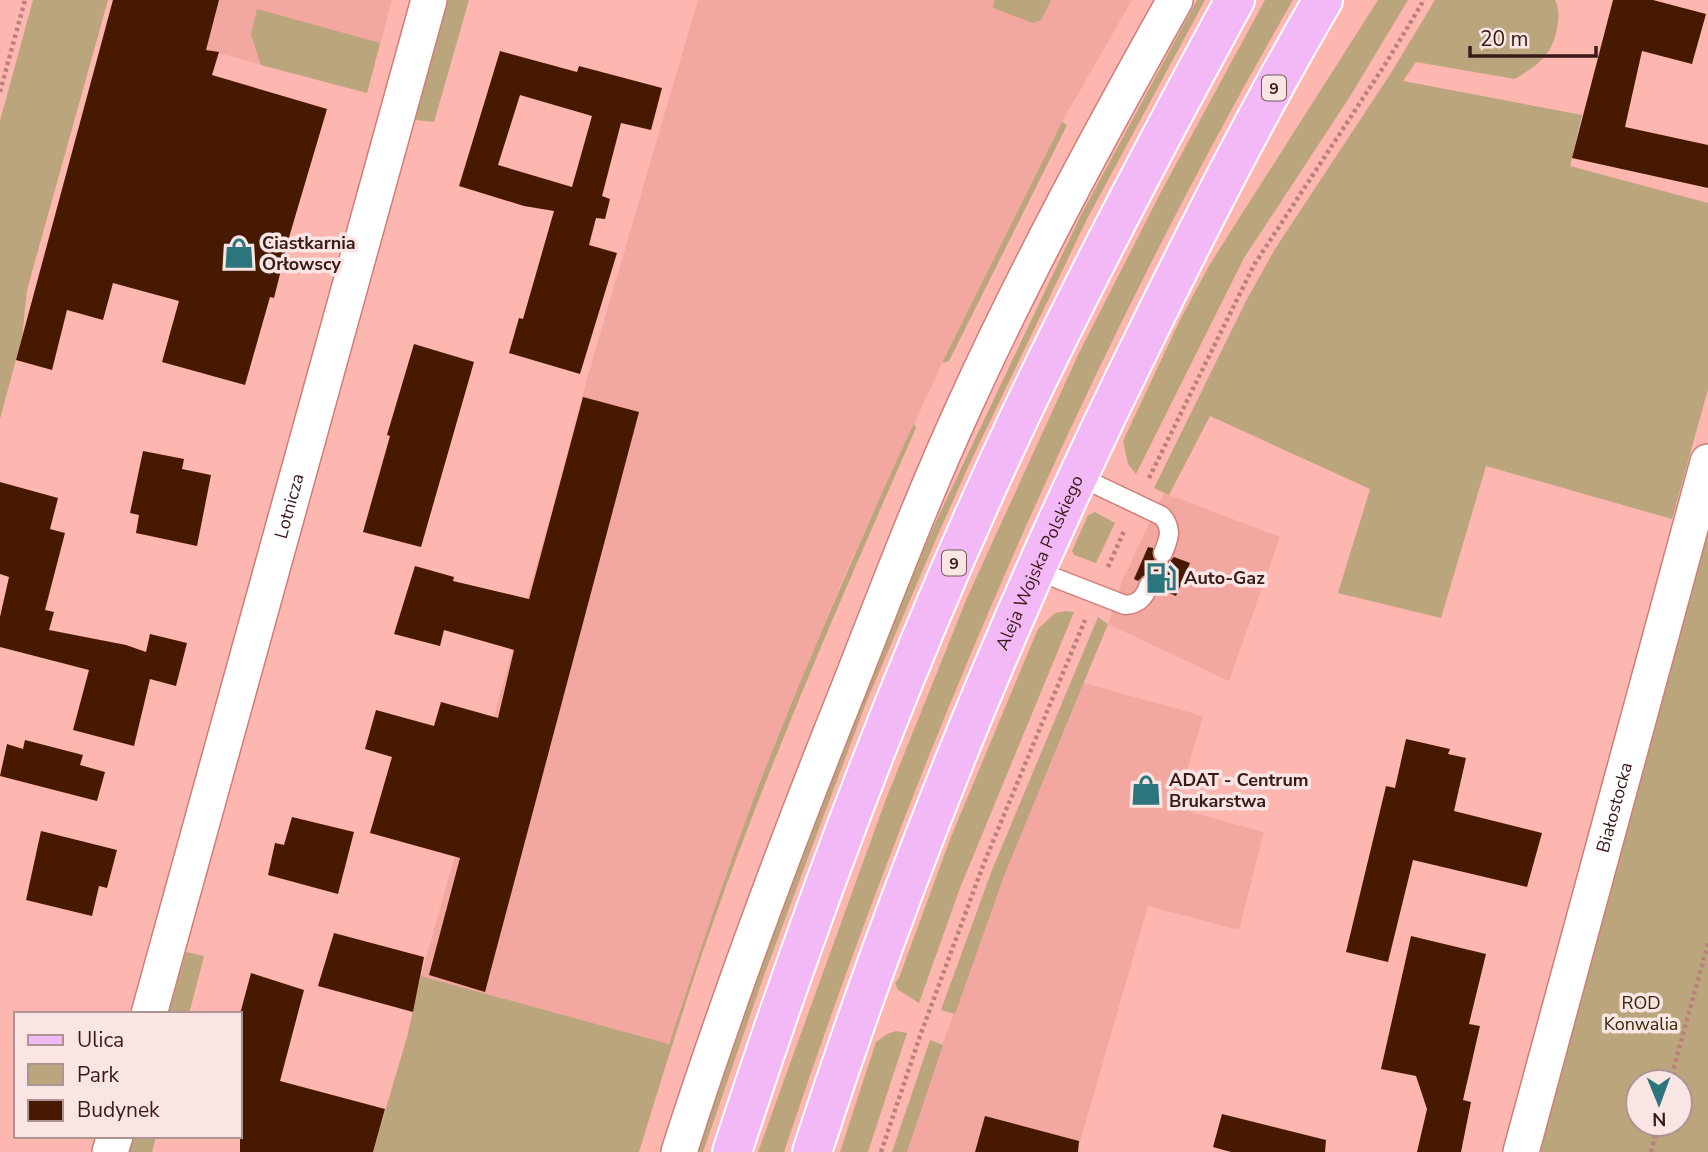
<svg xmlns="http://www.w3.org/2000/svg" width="1708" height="1152" font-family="'Nunito Sans',sans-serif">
  <rect width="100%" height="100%" fill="#fdb6b0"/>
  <!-- built -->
  <path fill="#f2a7a1" d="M113,0H392L367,93L106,23Z
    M698,0H1132L1062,122L942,363L846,572L774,746L722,889L669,1044L421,976L556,496L588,375Z
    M1164,493L1280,537L1229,681L1108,624L1123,579Z
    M1084,683L1203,716L1176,808L1264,832L1239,930L1148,906L1077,1152H907L933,1071L1004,876Z"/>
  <!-- green -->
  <path fill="#baa57c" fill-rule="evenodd" d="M33,0H108L27,290L22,337L0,419V121Z
    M447,0H469L434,122L415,120Z
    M994,0H1051L1041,20L1033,23L993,8Z
    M1197,0H1205L1087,219L968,467L936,539L866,703L763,978L703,1152H697L756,972L860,700L932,530L1081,215Z
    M1265,0H1293C1083,364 917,754 784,1152H758L886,799L967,598L1079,353L1161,192Z
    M1378,0H1408L1349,98L1244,258L1136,474L1128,464L1123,441L1180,320L1210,264Z
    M1435,0H1555C1563,13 1556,43 1546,55C1538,65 1526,72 1515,79L1416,62L1403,81L1582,115L1570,166L1708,203V389L1672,519L1486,466L1441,618L1338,593L1370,489L1210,416L1169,495L1154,488L1247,299L1275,249L1391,73Z
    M257,9L380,43L367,93L261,65L251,35Z
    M1062,122L1067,125L949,361L942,363Z
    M914,423L916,428C849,580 782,733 725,889C693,976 666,1064 639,1152H373L407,1037L421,976L669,1044C703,943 736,842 775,744C819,635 865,529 914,423Z
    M1095,512L1115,523L1096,563L1074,555L1072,551L1088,515Z
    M1708,519V1152H1534ZM1638,1082H1680V1124H1638Z
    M1066,611L1074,612L960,888L919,1003L898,990L895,983L899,978L951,837L1038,629L1055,613Z
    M1098,617L1108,624L1004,876L955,1014L941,1010L992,870Z
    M186,952L204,956L189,1014H168Z
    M896,1031L907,1033L868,1152H840L876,1042L887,1034Z
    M930,1040L943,1045L907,1152H892Z
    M133,1136H156L152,1152H128Z"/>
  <!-- building -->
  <path fill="#471901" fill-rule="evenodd" d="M113,0H219L206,50L219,52L212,75L327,109L290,234L274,298L270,297L245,385L162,362L179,301L113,283L103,320L67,310L52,370L16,360Z
    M1613,0H1653L1706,14L1692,64L1642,51L1625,127L1708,145V188L1572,158Z
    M500,51L577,72L579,66L662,88L651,130L621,123L602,196L610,199L605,219L596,218L589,245L617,253L580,374L509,353L519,318L523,319L554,211L524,206L459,186ZM520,95L592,116L572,187L498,165Z
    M414,344L474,362L421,547L363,532L390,436L387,435Z
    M583,397L639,412L485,992L429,975L460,858L370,833L392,757L365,749L376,710L434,726L441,702L498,718L514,650L444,630L440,646L394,634L415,566L454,577L453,581L529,599Z
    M143,451L184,459L182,469L211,475L197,546L136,533L139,515L130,513Z
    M0,482L58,498L50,529L65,533L45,610L54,612L49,630L126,645L146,652L150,634L187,643L176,686L150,679L134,746L73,730L89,670L0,647V617L9,577L0,574Z
    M1148,547L1153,548L1154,559L1159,564L1169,562L1174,557L1190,563L1176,596L1160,589L1158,579L1153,574L1143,576L1138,581L1134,579Z
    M1406,739L1450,749L1448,754L1466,758L1454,811L1542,833L1527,887L1413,860L1388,962L1346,952L1386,786L1395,788Z
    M25,740L83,755L80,765L105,772L97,801L0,776L7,744L23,749Z
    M292,817L354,832L338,894L268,875L275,843L284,845Z
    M41,831L117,850L107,888L99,886L92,916L26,900Z
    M334,933L424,957L413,1012L318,986Z
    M1411,936L1486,954L1469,1024L1480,1026L1463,1100L1471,1102L1461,1152H1417L1427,1109L1416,1076L1381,1069Z
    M251,973L304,990L280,1081L385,1109L373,1152H240V1014Z
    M1222,1114L1326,1140L1325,1152H1231L1213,1147Z
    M985,1116L1079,1141L1078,1152H975Z"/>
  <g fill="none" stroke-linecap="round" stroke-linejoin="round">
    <defs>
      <path id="lane" d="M1078,476L1162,516C1173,529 1169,539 1163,553
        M1035,570L1125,605C1139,604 1144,598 1149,585"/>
      <g id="street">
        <path id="s1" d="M149,1014L429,0"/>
        <path d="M110,1152L115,1136"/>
        <path d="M679,1152C729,996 787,842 848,690C885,596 921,501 963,409C1026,270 1100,134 1175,0"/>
        <path id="s2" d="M1521,1152L1708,462"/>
      </g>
      <g id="primary">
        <path d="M732,1152C814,902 907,654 1020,416C1087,275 1160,137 1235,0"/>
        <path id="s3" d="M812,1152C904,870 1016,596 1148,331C1203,219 1260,107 1323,0"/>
      </g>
    </defs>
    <!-- lane casing -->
    <use href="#lane" stroke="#d07d77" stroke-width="21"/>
    <!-- street casing -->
    <use href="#street" stroke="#d07d77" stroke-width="38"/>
    <!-- primary casing -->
    <use href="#primary" stroke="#fff" stroke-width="42"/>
    <!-- path -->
    <path stroke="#ba807c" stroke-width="4.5" stroke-dasharray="3.5 3.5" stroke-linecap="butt" d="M0,92L25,0
      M1149,478L1254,265L1386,63L1424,0
      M1108,567L1124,531
      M1670,1082L1708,943
      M881,1152L920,1036L984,863L1085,620
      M1651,1152L1658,1124"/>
    <!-- lane -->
    <use href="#lane" stroke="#fff" stroke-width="18"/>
    <!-- street -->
    <use href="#street" stroke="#fff" stroke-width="35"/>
    <!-- primary -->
    <use href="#primary" stroke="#f3b9f7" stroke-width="38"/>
  </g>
  <!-- icons -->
  <defs>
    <symbol id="shop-bare" viewBox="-9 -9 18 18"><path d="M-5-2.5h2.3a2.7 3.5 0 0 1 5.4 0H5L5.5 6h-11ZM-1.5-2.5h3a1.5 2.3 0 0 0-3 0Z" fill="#2c757d" stroke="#f9e6e4" stroke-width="2.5" paint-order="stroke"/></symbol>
    <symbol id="fuel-bare" viewBox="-9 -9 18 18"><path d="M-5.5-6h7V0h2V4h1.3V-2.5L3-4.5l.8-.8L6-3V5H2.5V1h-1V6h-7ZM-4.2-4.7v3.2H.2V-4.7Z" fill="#2c757d" stroke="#f9e6e4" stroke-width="2.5" paint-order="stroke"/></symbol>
  </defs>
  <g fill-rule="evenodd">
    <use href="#shop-bare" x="217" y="231" width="44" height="44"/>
    <use href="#fuel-bare" x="1139" y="556" width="44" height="44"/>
    <use href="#shop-bare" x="1124" y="768" width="44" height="44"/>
  </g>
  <g text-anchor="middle" stroke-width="7" stroke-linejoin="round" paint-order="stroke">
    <!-- shield labels -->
    <g fill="#f9e6e4" stroke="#735755" stroke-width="2">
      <rect x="1262" y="75.5" width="24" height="25" rx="5"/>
      <rect x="942" y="550.5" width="24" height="25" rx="5"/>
    </g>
    <g font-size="16" font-weight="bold" fill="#3a1a18">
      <text x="1274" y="94">9</text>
      <text x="954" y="569">9</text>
    </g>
    <!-- poi labels -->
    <g font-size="18" font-weight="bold" fill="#3a1a18" stroke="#f9e6e4" text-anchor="start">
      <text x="262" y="249">Ciastkarnia<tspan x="262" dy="21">Orłowscy</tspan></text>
      <text x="1184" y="584">Auto-Gaz</text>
      <text x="1169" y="786">ADAT - Centrum<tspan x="1169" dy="21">Brukarstwa</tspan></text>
    </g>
    <!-- street labels -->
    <g font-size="18" fill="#3a1a18" stroke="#f9e6e4">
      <text dy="6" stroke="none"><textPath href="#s1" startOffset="527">Lotnicza</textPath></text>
      <text dy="6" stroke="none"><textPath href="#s3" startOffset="632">Aleja Wojska Polskiego</textPath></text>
      <text dy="6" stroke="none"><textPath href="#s2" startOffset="357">Białostocka</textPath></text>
    </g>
    <!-- park labels -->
    <g font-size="18" fill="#352706" stroke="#f9e6e4">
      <text x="1641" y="1009">ROD<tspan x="1641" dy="21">Konwalia</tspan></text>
    </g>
  </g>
  <!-- legend -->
  <rect x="14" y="1012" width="228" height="126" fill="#f9e6e4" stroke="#ad9492" stroke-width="2"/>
  <rect x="28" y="1035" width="35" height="10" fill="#f3b9f7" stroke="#ad9492" stroke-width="2"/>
  <text x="77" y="1047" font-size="21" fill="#3a1a18">Ulica</text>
  <rect x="28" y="1064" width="35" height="21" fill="#baa57c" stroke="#ad9492" stroke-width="2"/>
  <text x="77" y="1082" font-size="21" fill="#3a1a18">Park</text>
  <rect x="28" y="1100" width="35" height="21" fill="#471901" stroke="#ad9492" stroke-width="2"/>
  <text x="77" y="1117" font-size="21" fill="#3a1a18">Budynek</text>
  <!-- north arrow -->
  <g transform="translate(1659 1103) rotate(179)"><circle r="33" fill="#f9e6e4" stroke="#ad9492" stroke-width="2"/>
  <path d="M0-5L12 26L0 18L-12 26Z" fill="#2c757d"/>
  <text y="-10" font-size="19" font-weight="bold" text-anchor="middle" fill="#3a1a18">N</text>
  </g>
  <!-- scale -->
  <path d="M1470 46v10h126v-10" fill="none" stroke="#3a1a18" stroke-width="3.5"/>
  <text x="1480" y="46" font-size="21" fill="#3a1a18" stroke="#f9e6e4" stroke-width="5" paint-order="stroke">20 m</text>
</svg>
